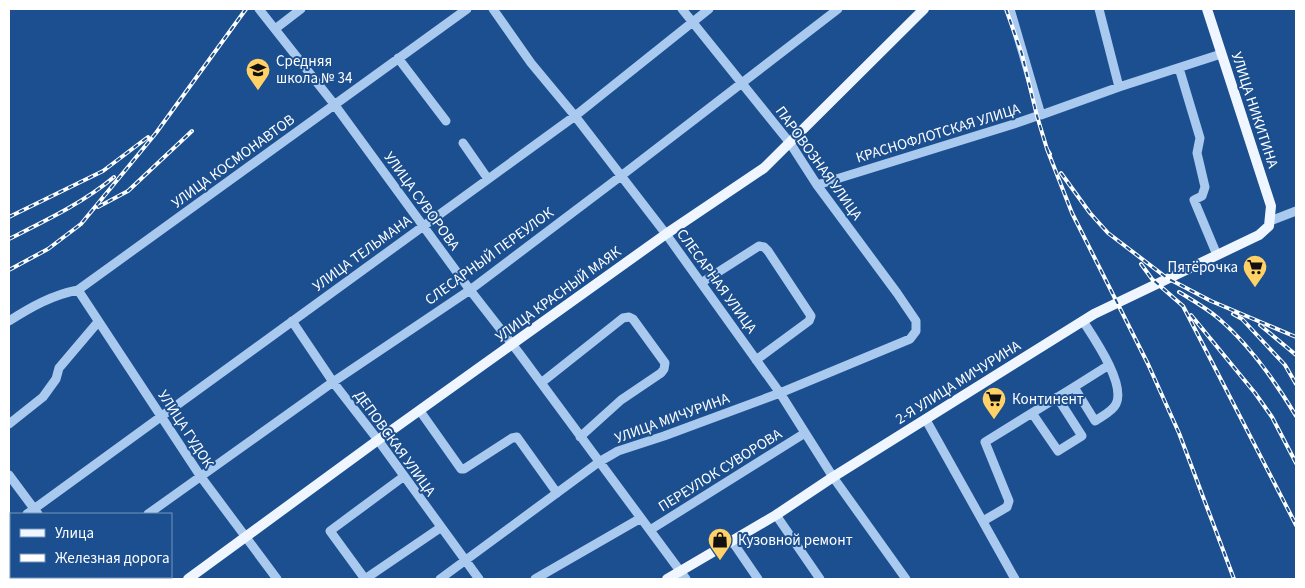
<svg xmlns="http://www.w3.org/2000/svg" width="1305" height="588" font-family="'Source Sans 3',sans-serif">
  <rect width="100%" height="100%" fill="#1b4f8f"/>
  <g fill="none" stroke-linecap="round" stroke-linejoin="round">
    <!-- minor -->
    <path stroke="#a9c9ee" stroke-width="9" d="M259,9L334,104L470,290L519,353L686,579
      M493,9L531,63L575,116L666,234L780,393L833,477L906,579
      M1010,9L1041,115L1119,87L1221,54
      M1099,9L1119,87
      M275,29L301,9
      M398,58L446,121
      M1179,68L1200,138L1197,153L1205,187L1202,196L1194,200L1217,255
      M463,143L488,179
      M817,185L1014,124L1037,116
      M1270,221L1296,211
      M701,283L759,246L764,247L768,251L811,316L809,321L756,360
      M78,290L201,477L277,579
      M9,321C31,307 52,295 78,290L467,9
      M292,321L333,382L378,440L479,579
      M541,383L623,318L629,317L633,319L665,363L664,369L661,373L621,400L580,437
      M1074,387L1109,365
      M420,411L461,469H464L512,438L517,437L557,493
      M1032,413L1058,451L1082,436L1057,397
      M926,420L1015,579
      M9,424L43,397L56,379L59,368L98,322
      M9,475L38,514
      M403,477L330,531L365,579L440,528
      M27,514L575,116L709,9
      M148,514L333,382L470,290L621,176L838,9
      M776,515L820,579
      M983,521L1007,507L1009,501L985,442L1074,387L1095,421C1102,416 1112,412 1116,404C1126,384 1094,338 1083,321
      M9,527L11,526
      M650,530L805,433
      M732,541L758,579
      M85,577L87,579
      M440,579L599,462L618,451L664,436L780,393L910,339L916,331V321L897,293L817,185L790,143L682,9
      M535,579L641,518"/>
    <!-- major -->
    <path stroke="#f0f6ff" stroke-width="10" d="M188,579L378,440L666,234L764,168L924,9
      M667,579L776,515L833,477L1094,314L1259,235L1269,226L1271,206L1207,9"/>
    <defs>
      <path id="rail" d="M1006,9L1022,54L1037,116L1047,149L1050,154
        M1047,149L1072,213L1148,364L1179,433L1234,579
        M1061,173L1090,213L1108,233L1167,278L1211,301L1296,337
        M98,207L128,191L192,131
        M9,217L103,171L148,137
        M9,239C45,221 83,203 114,177
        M1141,264L1152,279L1183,306L1296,525
        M9,270L48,249L81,224L156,133L246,9
        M1179,292C1192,300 1206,308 1218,318C1250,345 1275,381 1296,416
        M1233,314L1242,319L1285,365L1296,384
        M1191,315L1255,393L1272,417L1296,463
        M1260,325L1296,355"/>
    </defs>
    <!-- rail casing -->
    <use href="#rail" stroke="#fff" stroke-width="4"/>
    <!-- rail -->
    <use href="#rail" stroke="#1b4f8f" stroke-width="2" stroke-dasharray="5.5" stroke-linecap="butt"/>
  </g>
  <!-- icons -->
  <defs>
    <symbol id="school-pin" viewBox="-11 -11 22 30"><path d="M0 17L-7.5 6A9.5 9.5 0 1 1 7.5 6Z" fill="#ffd166" stroke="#1b4f8f"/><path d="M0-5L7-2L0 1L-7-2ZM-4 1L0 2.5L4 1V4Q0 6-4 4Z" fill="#111"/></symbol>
    <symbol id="supermarket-pin" viewBox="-11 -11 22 30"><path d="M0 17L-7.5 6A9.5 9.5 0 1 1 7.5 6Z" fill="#ffd166" stroke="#1b4f8f"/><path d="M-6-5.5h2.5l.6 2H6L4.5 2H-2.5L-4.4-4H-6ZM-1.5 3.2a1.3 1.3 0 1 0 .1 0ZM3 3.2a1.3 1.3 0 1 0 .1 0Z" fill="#111"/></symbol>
    <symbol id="shop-pin" viewBox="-11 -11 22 30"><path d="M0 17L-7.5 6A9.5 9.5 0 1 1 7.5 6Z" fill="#ffd166" stroke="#1b4f8f"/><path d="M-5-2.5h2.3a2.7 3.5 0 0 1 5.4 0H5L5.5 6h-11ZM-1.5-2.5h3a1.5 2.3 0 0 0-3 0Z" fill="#111"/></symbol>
  </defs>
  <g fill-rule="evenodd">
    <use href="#school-pin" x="244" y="56" width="28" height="38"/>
    <use href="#supermarket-pin" x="1241" y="253" width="28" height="38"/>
    <use href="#supermarket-pin" x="980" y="385" width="28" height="38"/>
    <use href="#shop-pin" x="706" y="526" width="28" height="38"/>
  </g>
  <g text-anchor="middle" stroke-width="4" stroke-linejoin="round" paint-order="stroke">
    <!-- poi labels -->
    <g font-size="15" fill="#fff" stroke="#1b4f8f" text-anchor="start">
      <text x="276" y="66">Средняя<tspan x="276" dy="17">школа № 34</tspan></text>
      <text x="1238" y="272" text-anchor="end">Пятёрочка</text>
      <text x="1012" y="404">Континент</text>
      <text x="738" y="545">Кузовной ремонт</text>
    </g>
    <!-- street labels -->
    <g font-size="15" fill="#fff" stroke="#1b4f8f">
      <text transform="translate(1255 110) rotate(72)" y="5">УЛИЦА НИКИТИНА</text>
      <text transform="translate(938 133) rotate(-17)" y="5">КРАСНОФЛОТСКАЯ УЛИЦА</text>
      <text transform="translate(233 161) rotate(-36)" y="5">УЛИЦА КОСМОНАВТОВ</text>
      <text transform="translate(819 163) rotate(54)" y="5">ПАРОВОЗНАЯ УЛИЦА</text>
      <text transform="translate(422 201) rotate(54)" y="5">УЛИЦА СУВОРОВА</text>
      <text transform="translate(362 253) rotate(-36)" y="5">УЛИЦА ТЕЛЬМАНА</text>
      <text transform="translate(489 256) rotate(-36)" y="5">СЛЕСАРНЫЙ ПЕРЕУЛОК</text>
      <text transform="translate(717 281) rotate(54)" y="5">СЛЕСАРНАЯ УЛИЦА</text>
      <text transform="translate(558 294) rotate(-36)" y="5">УЛИЦА КРАСНЫЙ МАЯК</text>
      <text transform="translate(958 382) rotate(-32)" y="5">2-Я УЛИЦА МИЧУРИНА</text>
      <text transform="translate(672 418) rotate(-20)" y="5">УЛИЦА МИЧУРИНА</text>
      <text transform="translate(186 429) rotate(57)" y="5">УЛИЦА ГУДОК</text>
      <text transform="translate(395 443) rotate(54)" y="5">ДЕПОВСКАЯ УЛИЦА</text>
      <text transform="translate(720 470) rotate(-32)" y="5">ПЕРЕУЛОК СУВОРОВА</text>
    </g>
  </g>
  <!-- border -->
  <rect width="1305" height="588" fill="none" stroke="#ffffff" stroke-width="20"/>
  <!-- legend -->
  <rect x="10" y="513" width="162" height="65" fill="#1b4f8f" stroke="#7695bc"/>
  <rect x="20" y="529" width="25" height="8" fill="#f0f6ff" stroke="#7695bc"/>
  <text x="55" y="538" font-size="15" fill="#ffffff">Улица</text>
  <rect x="20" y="554" width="25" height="8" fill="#ffffff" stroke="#7695bc"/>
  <text x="55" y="563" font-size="15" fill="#ffffff">Железная дорога</text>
</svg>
